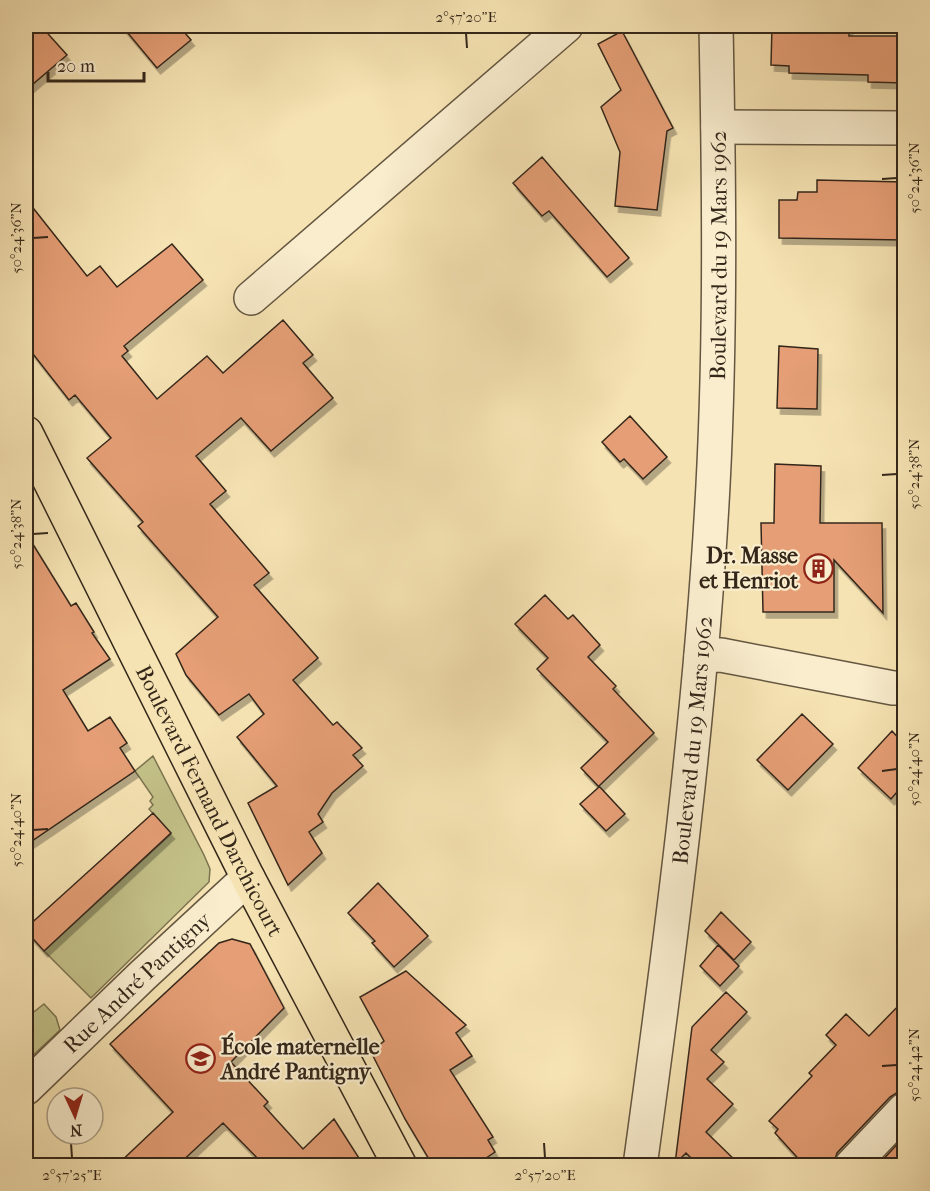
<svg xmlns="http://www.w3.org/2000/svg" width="930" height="1191" font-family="'IM FELL French Canon',serif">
  <defs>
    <filter id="shadow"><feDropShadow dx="3.5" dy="6" stdDeviation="0" flood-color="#0004"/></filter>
  </defs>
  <rect width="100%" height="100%" fill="#f6e3b3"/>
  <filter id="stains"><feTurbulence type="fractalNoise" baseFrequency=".00333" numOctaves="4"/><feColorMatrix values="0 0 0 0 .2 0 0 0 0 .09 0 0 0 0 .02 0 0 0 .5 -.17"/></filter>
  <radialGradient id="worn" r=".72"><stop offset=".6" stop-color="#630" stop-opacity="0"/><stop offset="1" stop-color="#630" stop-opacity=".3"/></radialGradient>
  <!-- green -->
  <path fill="#c3c188" stroke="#7c7451" stroke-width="1.5" d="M153,756L204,855L210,869L209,882L91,998L44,951L171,834L149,809L153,805L150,801L153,797L135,771Z
    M44,1004L56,1017L60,1030L26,1062V1018Z"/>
  <!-- building -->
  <path fill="#e59e75" stroke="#34271a" stroke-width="1.5" filter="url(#shadow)" d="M26,26H41L67,55L26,90Z
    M122,26H179L191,40L157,68Z
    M772,26L849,27V36H904V83L868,82V75L789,73V66L771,65Z
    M622,31L673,128L667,131L657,210L615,206L620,152L601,107L621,90L598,44Z
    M542,157L629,258L607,277L549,211L542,216L513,183Z
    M817,180L904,182V240L779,238V200H797L798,192H817Z
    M26,199L87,276L100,266L117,287L172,244L203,280L124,346L128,351L122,356L157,399L207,356L223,373L283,320L313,355L303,363L333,398L271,451L241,418L196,456L226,491L210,504L269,573L254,585L318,658L293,680L333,725L337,722L362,748L353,755L363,766L332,793L318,814L323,822L309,832L322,853L288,885L248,803L277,786L237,737L264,714L249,694L219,715L186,675L176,654L218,617L138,526L143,522L87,458L111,438L75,395L69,400L26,345Z
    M779,346L818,349L817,409L777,408Z
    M630,416L667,457L643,479L624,459L620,462L602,442Z
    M775,464L821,466L820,523H882L883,613L834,560V612H763L761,523H774Z
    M26,533L71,606L76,603L94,632L92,633L110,659L63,690L88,731L110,717L127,743L120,748L135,771L26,845Z
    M545,595L568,619L573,615L600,645L588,657L616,686L613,689L654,733L599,786L625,814L606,831L580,804L599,787L581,768L608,742L537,669L548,658L515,624Z
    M802,714L833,744L788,790L757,760Z
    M892,731L904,744V784L891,799L858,768Z
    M153,813L171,833L44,951L26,931V928Z
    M378,883L428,936L394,967L372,943L375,941L348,913Z
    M721,912L751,942L734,960L705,931Z
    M232,939L250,944L284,1008L231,1062L268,1102L264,1106L303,1149L334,1119L364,1166H265L223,1123L177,1166H116L173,1112L110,1044L219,943Z
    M718,945L739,966L720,986L700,966Z
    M406,971L466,1025L456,1033L472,1056L450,1070L493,1137L488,1140L495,1152L474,1166H433L405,1119L371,1052L384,1041L360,997Z
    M726,992L747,1012L711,1050L724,1062L707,1079L733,1104L706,1132L741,1166H699L686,1153L675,1164L692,1027Z
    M904,1000V1092H898L890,1097L837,1153L833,1166H805L775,1133L778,1129L769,1121L812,1076L809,1073L836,1045L826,1035L846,1014L869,1036Z
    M904,1137V1166H877Z"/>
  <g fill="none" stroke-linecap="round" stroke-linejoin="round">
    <defs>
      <g id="minor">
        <path d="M718,127L904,128"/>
        <path d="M251,298L566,26"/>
        <path d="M701,656L721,655L893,688H904"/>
        <path id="s1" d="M26,1088L142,976L248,878"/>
        <path id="s2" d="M640,1166C671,940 701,713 713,485C721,333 719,178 716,26"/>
        <path d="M851,1166L904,1110"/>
      </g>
      <g id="major">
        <path id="s3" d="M26,433L248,878L400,1166"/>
      </g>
    </defs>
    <!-- minor casing -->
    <use href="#minor" stroke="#645640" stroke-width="36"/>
    <!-- major casing -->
    <use href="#major" stroke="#34271a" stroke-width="36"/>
    <!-- minor -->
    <use href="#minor" stroke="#f9edce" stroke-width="33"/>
    <!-- major -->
    <use href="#major" stroke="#f6e3b3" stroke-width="33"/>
  </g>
  <!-- ticks -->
  <path fill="none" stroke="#34271a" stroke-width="2" d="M466,33L467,48M882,179L897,178M33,238L48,237M882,475L897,474M33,534L48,533M882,771L897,769M33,830L48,829M882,1066L897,1065M71,1143L72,1158M544,1143L545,1158"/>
  <!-- icons -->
  <defs>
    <symbol id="building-ring" viewBox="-11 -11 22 22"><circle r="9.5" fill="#f9edce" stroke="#8f2418" stroke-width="1.5"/><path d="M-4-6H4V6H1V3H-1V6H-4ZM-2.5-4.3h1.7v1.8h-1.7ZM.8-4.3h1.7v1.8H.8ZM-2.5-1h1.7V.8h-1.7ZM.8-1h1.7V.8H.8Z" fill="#8f2418"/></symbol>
    <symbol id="school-ring" viewBox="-11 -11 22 22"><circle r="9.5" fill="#f9edce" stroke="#8f2418" stroke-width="1.5"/><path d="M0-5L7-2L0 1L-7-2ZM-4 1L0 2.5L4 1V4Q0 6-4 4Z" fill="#8f2418"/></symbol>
  </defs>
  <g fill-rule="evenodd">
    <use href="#building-ring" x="802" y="552" width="33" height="33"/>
    <use href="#school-ring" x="184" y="1042" width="33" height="33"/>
  </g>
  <g text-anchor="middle" stroke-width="4.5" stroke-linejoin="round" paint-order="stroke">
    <!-- street labels -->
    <g font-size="22" fill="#34271a" stroke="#f9edce">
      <text dy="8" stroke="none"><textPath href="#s2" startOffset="915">Boulevard du 19 Mars 1962</textPath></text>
      <text dy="8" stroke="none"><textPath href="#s2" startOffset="429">Boulevard du 19 Mars 1962</textPath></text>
      <text dy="8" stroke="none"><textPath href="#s3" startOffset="411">Boulevard Fernand Darchicourt</textPath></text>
      <text dy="8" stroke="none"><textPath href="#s1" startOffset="153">Rue André Pantigny</textPath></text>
    </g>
    <!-- poi labels -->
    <g font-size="22" font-weight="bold" fill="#34271a" stroke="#f9edce" text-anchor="end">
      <text x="798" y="563">Dr. Masse<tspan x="798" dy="25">et Henriot</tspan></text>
      <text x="221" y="1054" text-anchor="start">École maternelle<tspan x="221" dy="25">André Pantigny</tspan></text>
    </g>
  </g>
  <!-- margin -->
  <rect width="930" height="1191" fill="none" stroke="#f6e3b3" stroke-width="66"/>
  <!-- north arrow -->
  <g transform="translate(75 1116) rotate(176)"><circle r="28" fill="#f9edce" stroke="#aa9e86" stroke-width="1.5"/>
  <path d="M0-4.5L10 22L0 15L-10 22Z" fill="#8f2418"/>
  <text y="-9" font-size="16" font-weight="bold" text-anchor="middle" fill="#34271a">N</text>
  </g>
  <!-- scale -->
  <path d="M48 72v9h96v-9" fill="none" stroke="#34271a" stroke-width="3"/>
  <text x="57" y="72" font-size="18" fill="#34271a" stroke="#f9edce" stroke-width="4.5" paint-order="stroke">20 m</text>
  <rect x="33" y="33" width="864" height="1125" fill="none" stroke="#34271a" stroke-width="2"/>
  <g font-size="15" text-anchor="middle" fill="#34271a">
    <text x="466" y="22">2°57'20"E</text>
    <text transform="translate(914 178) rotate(-90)" y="5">50°24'36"N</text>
    <text transform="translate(16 238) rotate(-90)" y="5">50°24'36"N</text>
    <text transform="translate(914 474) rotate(-90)" y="5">50°24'38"N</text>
    <text transform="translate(16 534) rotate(-90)" y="5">50°24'38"N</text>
    <text transform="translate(914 769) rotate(-90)" y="5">50°24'40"N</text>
    <text transform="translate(16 830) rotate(-90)" y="5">50°24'40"N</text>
    <text transform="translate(914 1065) rotate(-90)" y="5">50°24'42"N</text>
    <text x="72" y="1180">2°57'25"E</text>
    <text x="545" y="1180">2°57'20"E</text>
  </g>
  <rect width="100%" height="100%" filter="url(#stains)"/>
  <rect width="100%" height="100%" fill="url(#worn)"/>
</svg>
